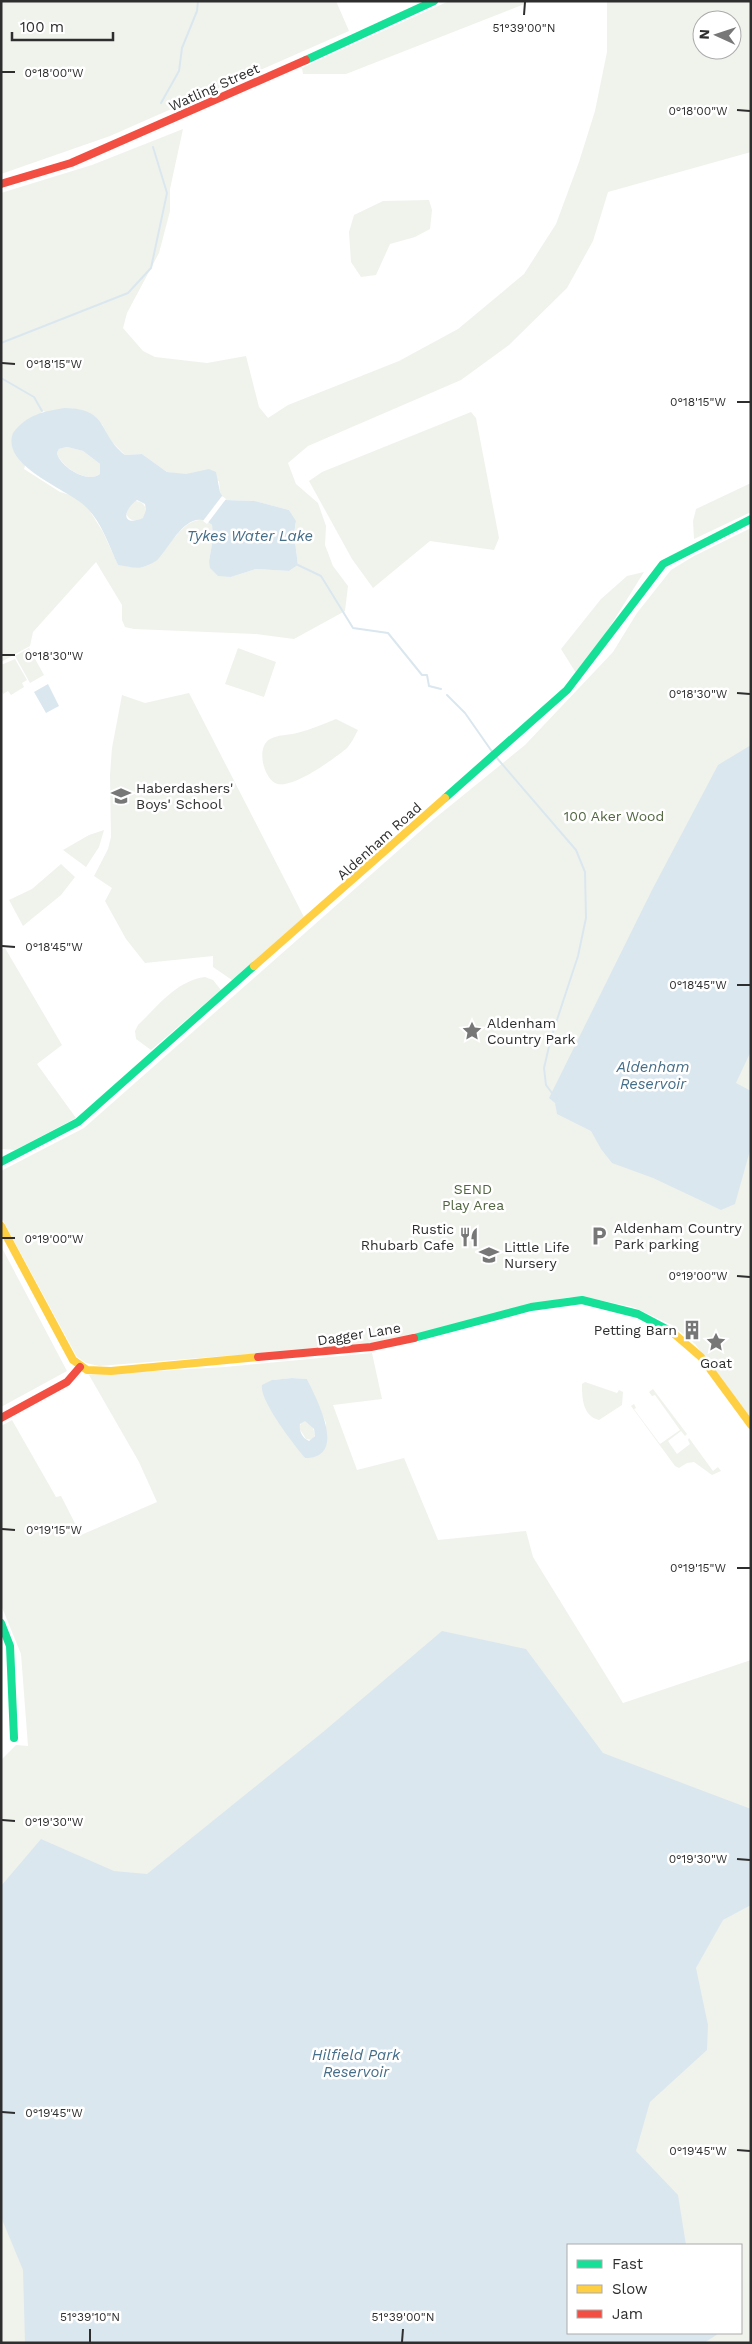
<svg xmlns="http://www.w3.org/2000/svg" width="752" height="2344" font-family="'Work Sans',sans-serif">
  <rect width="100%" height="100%" fill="#fff"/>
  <!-- green -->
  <path fill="#f0f3ec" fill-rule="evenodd" d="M1,1H336L349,31L110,136L1,174Z
    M449,1H532L346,74H303L302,68Z
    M607,1H751V152L608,192L593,241L567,288L509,345L461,380L308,446L288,463L296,484L318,503L326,526L325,545L333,566L348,586L345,611L294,639L256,634L134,629L125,627L122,620V605L96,562L33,632L30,646L1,662V193L92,165L183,129L170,189V211L159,253L127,313L123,328L143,351L155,357L207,363L246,356L259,407L268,418L288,405L399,361L458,329L524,274L556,224L579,162L595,111L607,52ZM702,20H732V50H702ZM42,411L102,424L110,440L125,455L142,454L167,472L219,481L220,492L225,500L255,501L289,510L296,522L294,534L298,565L289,571L256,569L231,577L209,561L213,538L212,525C186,504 168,557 146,566C138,569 126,565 118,565L103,532L88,508L74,496L60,492L24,469Z
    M429,200L432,210L430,229L415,237L390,244L376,275L361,277L351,262L349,232L354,215L383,201Z
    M471,412L476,418L499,538L494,550L430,541L373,588L352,559L309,481L322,472Z
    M67,447L83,451L100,464V474C88,484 61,467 57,453L59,449Z
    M751,483V512L694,539L693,521L696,509Z
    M126 511a10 10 0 1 1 20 0a10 10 0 1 1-20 0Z
    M751,528V1418L695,1344L672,1325L633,1307L584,1297H570L520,1307L443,1328L385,1341L340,1347L99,1366L86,1363L77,1357L1,1217V1171L84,1128L434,819L525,745L613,652L637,613L671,570L694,556Z
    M644,572L599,644L576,673L561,649L601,599L627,576Z
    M29,648L44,675L30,683L15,656Z
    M238,648L276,662L264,697L225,684Z
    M15,659L27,680L22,683L24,687L11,695L8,691L3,694L1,690V665Z
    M189,693L304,917L232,980L213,967V956L145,963L126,939L105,901L112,888L94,876L108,849L111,837L110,775L112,748L122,695L145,703Z
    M336,719L358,730C355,736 351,744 346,749C333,759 291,791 275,783C263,776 256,747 270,739C277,735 289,735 297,733C310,730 323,724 336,719Z
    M104,830L99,847L86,867L63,850L89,835Z
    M61,864L75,877L61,895L23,926L9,900L32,889Z
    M5,948L62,1045L37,1064L76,1118L15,1150L1,1149V950Z
    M205,977L213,980L221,990L151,1050L136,1039L135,1031L138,1025C158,1006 176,981 205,977Z
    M1,1246L67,1371L1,1407Z
    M372,1353L382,1399L333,1405L357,1470L404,1458L438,1540L526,1531L533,1557L623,1703L751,1660V2343H1V1760L16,1745L28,1746L21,1654L1,1605V1426L12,1420L56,1497L61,1496L81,1535L157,1502L139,1462L89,1375L225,1367ZM292,1378L307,1379L326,1423L325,1446L305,1458L268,1403L272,1380ZM568,2245H741V2333H568Z
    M585,1382L617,1393L619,1390L623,1392L622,1405L599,1420C583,1416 582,1399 582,1384Z
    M653,1389L687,1434L685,1436L681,1431L668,1441L677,1454L690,1444L688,1440L689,1438L713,1471L718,1467L721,1471L712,1475L694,1462L687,1463L679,1468L675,1466L631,1406L634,1404L636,1408L634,1409L660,1444L680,1430L655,1395L652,1396L649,1392Z
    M302,1421C310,1419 314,1429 315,1435L312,1440L306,1439L299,1428Z"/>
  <!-- water -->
  <path fill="#dbe7ef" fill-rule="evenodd" d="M65,408C110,409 97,433 125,455L142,454L167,472L186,474L209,469L216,472L220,492L225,500L255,501L289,510L296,521L294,534L298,565L289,571L256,569L231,577L218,576L210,568L209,561L213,538L212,525C189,506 172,544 159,558C156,562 150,564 146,566C137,570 127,566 118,565C109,546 102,523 87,508C71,490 0,467 13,433C26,415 44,411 65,408ZM67,447L83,451L100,464V474C88,484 60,467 57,453L59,449ZM137,500L145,504L146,510L143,518C123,527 121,512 137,500Z
    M48,684L59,706L46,713L34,692Z
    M751,745V1051L736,1083L751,1091V1147L735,1204L721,1210L653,1178L612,1163L601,1149L591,1131L557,1114L555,1103L549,1098L652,890L718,765Z
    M292,1378L307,1379C316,1398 349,1458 305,1458C294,1445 259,1400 262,1385L272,1380ZM305,1421L314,1429L315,1436L309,1441C302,1438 299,1431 300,1424Z
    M442,1631L526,1649L603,1753L751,1809V1905L723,1920L696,1968L708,2025L707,2050L650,2102L636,2151L678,2195L686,2245H568V2333L718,2334L704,2343H25L23,2270L1,2217V1886L41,1839L114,1871L147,1874L323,1732Z"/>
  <!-- pier -->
  <path fill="#fff" d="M222,496L226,499L207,524L203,521Z"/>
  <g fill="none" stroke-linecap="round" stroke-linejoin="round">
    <!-- stream -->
    <path stroke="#dbe7ef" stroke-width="2" d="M161,103L179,71L182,48L197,11L198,1
      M1,343L128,293L151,268L167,193L153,147
      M1,378L34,397L42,411
      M298,565L321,576L353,628L388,633L422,675H427L429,686L441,689
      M447,695L465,713L493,753
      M496,757L576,850L585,872L586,918L578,956L551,1038L544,1068L546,1085L552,1093"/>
    <!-- fast -->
    <path stroke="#16e098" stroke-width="8" d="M306,60L434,1
      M445,798L567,690L663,564L751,519
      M1,1162L78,1122L254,966
      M414,1338L531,1307L582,1300L638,1314L672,1332
      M1,1623L10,1646L14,1738"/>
    <!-- slow -->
    <path stroke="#ffcf43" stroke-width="8" d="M254,966L445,798
      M1,1226L73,1360L87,1370L111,1371L258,1357
      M672,1332L701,1357L751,1425"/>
    <!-- jam -->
    <path stroke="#f24e42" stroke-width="8" d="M1,184L71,163L306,60
      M258,1357L371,1347L414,1338
      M1,1418L67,1382L80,1367"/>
  </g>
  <!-- ticks -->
  <path fill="none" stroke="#2e2e2e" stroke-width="2" d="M524,15L525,2M2,72H15M737,110L750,111M2,363L15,364M737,402H750M2,655H15M737,693L750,694M2,946L15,947M737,985H750M2,1238H15M737,1276L750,1277M2,1529L15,1530M737,1568H750M2,1820L15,1821M737,1859L750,1860M2,2112L15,2113M737,2150L750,2151M90,2342V2329M402,2342L403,2329"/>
  <!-- icons -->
  <defs>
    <symbol id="school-bare" viewBox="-9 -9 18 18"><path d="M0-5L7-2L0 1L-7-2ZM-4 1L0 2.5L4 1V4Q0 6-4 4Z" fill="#777" stroke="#fff" stroke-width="2.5" paint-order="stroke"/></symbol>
    <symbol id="sight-bare" viewBox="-9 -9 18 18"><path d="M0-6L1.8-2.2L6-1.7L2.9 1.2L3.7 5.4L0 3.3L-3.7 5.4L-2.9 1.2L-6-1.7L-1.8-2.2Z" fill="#777" stroke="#fff" stroke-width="2.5" paint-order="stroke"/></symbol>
    <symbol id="parking-bare" viewBox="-9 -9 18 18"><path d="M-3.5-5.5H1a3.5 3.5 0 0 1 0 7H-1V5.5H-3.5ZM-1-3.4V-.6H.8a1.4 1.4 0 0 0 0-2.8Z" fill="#777" stroke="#fff" stroke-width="2.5" paint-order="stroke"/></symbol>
    <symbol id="restaurant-bare" viewBox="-9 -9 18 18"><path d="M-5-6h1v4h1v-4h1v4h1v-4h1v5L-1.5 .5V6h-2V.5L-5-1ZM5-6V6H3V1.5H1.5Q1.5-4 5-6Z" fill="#777" stroke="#fff" stroke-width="2.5" paint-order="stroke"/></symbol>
    <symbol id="building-bare" viewBox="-9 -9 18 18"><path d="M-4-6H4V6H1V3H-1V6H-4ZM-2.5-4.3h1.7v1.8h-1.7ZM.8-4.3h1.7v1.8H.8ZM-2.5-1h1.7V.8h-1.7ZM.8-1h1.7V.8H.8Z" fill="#777" stroke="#fff" stroke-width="2.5" paint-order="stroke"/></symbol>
  </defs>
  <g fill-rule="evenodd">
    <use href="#school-bare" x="107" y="782" width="28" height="28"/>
    <use href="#sight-bare" x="458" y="1017" width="28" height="28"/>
    <use href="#parking-bare" x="585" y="1222" width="28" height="28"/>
    <use href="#restaurant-bare" x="455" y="1223" width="28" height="28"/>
    <use href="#school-bare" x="475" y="1241" width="28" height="28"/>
    <use href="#building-bare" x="678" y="1316" width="28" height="28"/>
    <use href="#sight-bare" x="702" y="1328" width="28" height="28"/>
  </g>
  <g text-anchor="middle" stroke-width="5" stroke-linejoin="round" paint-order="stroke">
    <!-- street labels -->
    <g font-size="14" fill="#2e2e2e" stroke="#fff">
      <text transform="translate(214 87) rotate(-24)" y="5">Watling Street</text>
      <text transform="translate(379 841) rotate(-42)" y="5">Aldenham Road</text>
      <text transform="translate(359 1334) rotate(-9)" y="5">Dagger Lane</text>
    </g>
    <!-- poi labels -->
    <g font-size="14" fill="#2e2e2e" stroke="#fff" text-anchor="start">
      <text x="136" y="793">Haberdashers'<tspan x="136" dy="16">Boys' School</tspan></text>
      <text x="487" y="1028">Aldenham<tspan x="487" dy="16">Country Park</tspan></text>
      <text x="614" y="1233">Aldenham Country<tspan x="614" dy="16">Park parking</tspan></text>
      <text x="454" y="1234" text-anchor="end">Rustic<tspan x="454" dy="16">Rhubarb Cafe</tspan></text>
      <text x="504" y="1252">Little Life<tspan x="504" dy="16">Nursery</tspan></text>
      <text x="677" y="1335" text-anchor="end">Petting Barn</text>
      <text x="716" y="1368" text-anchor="middle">Goat</text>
    </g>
    <!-- park labels -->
    <g font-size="14" fill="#516540" stroke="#fff">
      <text x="614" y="821">100 Aker Wood</text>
      <text x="473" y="1194">SEND<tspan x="473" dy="16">Play Area</tspan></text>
    </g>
    <!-- water labels -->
    <g font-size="15" font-style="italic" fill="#446d88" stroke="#fff">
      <text x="250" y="541">Tykes Water Lake</text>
      <text x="653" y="1072">Aldenham<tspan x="653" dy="17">Reservoir</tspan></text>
      <text x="356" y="2060">Hilfield Park<tspan x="356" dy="17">Reservoir</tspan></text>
    </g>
  </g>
  <g font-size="12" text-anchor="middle" fill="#2e2e2e" stroke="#fff" stroke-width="5" stroke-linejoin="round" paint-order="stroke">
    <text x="524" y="32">51°39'00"N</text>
    <text x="54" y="77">0°18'00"W</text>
    <text x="698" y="115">0°18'00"W</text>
    <text x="54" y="368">0°18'15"W</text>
    <text x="698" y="406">0°18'15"W</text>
    <text x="54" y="660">0°18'30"W</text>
    <text x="698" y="698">0°18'30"W</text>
    <text x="54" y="951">0°18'45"W</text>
    <text x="698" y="989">0°18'45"W</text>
    <text x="54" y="1243">0°19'00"W</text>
    <text x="698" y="1280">0°19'00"W</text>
    <text x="54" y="1534">0°19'15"W</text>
    <text x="698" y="1572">0°19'15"W</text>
    <text x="54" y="1826">0°19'30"W</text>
    <text x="698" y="1863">0°19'30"W</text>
    <text x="54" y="2117">0°19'45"W</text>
    <text x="698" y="2155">0°19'45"W</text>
    <text x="90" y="2321">51°39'10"N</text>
    <text x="403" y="2321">51°39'00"N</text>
  </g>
  <!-- border -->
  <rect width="752" height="2344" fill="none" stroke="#2e2e2e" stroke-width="5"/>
  <!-- legend -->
  <rect x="567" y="2244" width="175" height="90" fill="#ffffff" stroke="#ababab"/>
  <rect x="577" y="2260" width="25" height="8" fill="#16e098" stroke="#ababab"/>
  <text x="612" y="2269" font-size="15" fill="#2e2e2e">Fast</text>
  <rect x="577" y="2285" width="25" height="8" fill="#ffcf43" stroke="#ababab"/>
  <text x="612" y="2294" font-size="15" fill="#2e2e2e">Slow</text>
  <rect x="577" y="2310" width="25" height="8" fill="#f24e42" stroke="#ababab"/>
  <text x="612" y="2319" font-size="15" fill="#2e2e2e">Jam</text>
  <!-- north arrow -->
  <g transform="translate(717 35) rotate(273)"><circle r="24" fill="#ffffff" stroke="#ababab"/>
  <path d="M0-4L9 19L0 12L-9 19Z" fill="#777777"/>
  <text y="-8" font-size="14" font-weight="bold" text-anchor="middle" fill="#2e2e2e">N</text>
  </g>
  <!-- scale -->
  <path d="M12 32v8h101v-8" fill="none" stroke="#2e2e2e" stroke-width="2.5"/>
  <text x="20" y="32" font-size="15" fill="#2e2e2e" stroke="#ffffff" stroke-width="4" paint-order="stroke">100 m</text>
</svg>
